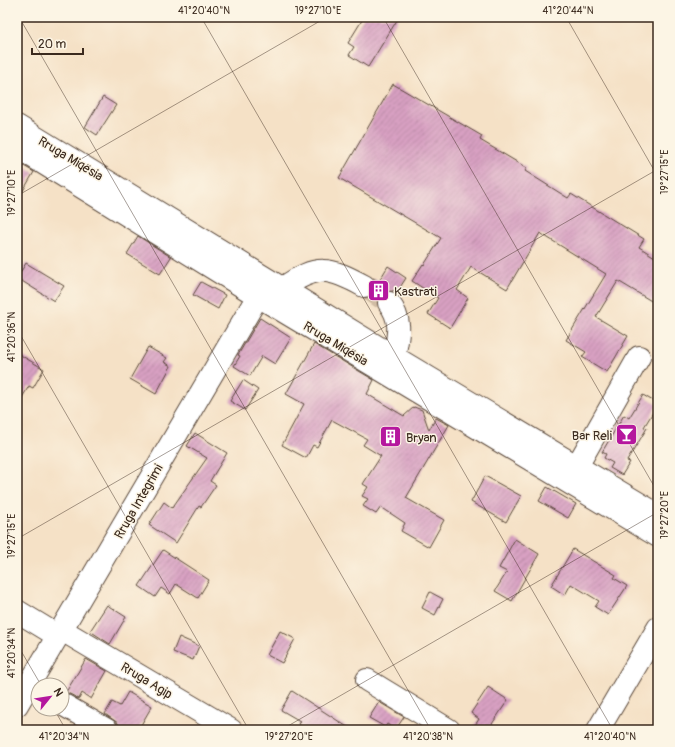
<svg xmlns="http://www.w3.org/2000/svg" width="675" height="747" font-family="Pangolin,sans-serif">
  <defs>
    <pattern id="building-hatch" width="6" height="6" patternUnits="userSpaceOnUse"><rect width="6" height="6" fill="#d8a0c2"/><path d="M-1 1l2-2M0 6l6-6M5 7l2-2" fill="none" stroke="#b0839d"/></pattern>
  </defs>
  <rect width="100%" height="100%" fill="#fcf5e5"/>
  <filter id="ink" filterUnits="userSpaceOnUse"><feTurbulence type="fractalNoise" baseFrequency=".025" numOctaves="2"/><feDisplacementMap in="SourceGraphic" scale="8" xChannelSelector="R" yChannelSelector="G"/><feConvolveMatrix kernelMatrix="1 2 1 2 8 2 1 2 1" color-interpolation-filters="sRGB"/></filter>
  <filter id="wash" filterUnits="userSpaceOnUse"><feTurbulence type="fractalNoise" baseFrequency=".012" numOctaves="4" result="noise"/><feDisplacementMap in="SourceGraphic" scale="16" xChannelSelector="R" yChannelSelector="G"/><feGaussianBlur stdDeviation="0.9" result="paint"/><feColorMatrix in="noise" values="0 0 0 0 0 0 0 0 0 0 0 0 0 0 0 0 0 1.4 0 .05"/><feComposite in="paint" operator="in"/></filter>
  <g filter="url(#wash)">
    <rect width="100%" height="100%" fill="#f5e1c6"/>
    <g id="blocks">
      <!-- building -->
      <path fill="url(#building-hatch)" d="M364,17H399L368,67L349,55L354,47L348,43Z
        M393,84L482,136L480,140L527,168L525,171L568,198L571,194L644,239L639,247L658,259V305L618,281L596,317L628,336L607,372L582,357L586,352L566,340L606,274L540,233L507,289L471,267L457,290L468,298L450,328L428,314L438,298L412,281L423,264L424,265L441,238L339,178Z
        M103,97L116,105L97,135L85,127Z
        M17,162L34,172L17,201Z
        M138,236L171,257L160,274L127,254Z
        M26,263L64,286L54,301L17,278Z
        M388,266L406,278L397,292L394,290L393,291L382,292L377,300L371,296L375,291L376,286L373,278L379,281Z
        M201,282L225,295L218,309L193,295Z
        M260,318L291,338L275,364L262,356L250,376L234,366L240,356L238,355Z
        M314,344L374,380L367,394L404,416L414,407L422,410L429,430L436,418L449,425L406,498L444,520L429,547L401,531L405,523L381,507L376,514L363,506L368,499L362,496L368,487L363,484L381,456L363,445L367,439L332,420L317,447L313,445L306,458L282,445L304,404L286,394Z
        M148,347L167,358L164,362L171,366L156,394L130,379Z
        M17,353L44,369L33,388L29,386L17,406Z
        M243,380L258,390L245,410L230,401Z
        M643,395L658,404L644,427L647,428L627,461L630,462L622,475L610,468L613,463L604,458L606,454L602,452L624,415L629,418Z
        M195,433L227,453L210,481L216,485L201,507L199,506L176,543L149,525L164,502L172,508L207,458L187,446Z
        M485,476L521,496L506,522L471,502Z
        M547,487L576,504L568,518L539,501Z
        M515,539L539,554L512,601L495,591L507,572L499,568Z
        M573,549L616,575L614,578L627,586L608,615L595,607L599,601L571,584L565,595L551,586Z
        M163,550L209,580L198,598L176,584L170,594L161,588L155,597L139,586Z
        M430,592L443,599L435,615L422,608Z
        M107,605L126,617L110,644L90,631Z
        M280,631L295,639L282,663L267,655Z
        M179,637L199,646L193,660L173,652Z
        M86,659L107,671L91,699L82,693L79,699L66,692Z
        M488,687L508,700L488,730H472L479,719L471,713Z
        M292,691L326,713L352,730H308L298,724L300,721L281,710Z
        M128,692L152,706L138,730H119L118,723L105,714L112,702L120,706Z
        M379,702L404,717L396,729L387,724L385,727L369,718Z"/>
    </g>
  </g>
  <g filter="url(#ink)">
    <use href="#blocks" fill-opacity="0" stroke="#574537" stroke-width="1"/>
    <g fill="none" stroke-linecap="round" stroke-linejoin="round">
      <!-- minor-tunnel -->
      <path stroke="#d0bca4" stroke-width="22" stroke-dasharray="22 11" stroke-linecap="butt" d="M364,286L389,303"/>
      <defs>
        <path id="minor" d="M283,288C317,264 329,267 364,286
          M389,303C403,321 398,336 394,357
          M577,466L639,357
          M17,611L58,636
          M62,630L231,730
          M367,680L449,730
          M62,704L107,730
          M17,705L258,296
          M598,730L658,628"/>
        <path id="major" d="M17,126L394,357L658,515
          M17,147L258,296L658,536"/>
      </defs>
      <!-- minor casing -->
      <use href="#minor" stroke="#574537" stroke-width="24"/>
      <!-- major casing -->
      <use href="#major" stroke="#574537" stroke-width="24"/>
      <!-- minor -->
      <use href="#minor" stroke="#fff" stroke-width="22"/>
      <!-- major -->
      <use href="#major" stroke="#fff" stroke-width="22"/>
    </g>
  </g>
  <!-- ticks -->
  <path fill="none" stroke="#3b2a1e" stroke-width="1" stroke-opacity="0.45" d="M19,17L431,730M201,17L613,730M383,17L658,493M566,17L658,177M17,196L327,17M17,329L249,730M17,539L658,169M17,644L41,685M54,709L66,730M281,730L658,512"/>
  <!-- icons -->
  <defs>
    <symbol id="building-square" viewBox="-11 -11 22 22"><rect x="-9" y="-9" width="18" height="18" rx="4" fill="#b5179e" stroke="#fcf5e5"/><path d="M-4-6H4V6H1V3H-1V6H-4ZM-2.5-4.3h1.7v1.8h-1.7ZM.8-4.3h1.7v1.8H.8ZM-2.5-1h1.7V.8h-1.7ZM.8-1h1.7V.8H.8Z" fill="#fff"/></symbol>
    <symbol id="bar-square" viewBox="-11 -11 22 22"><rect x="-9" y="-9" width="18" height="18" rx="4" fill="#b5179e" stroke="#fcf5e5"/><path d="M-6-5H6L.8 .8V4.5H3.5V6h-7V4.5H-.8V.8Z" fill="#fff"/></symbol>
  </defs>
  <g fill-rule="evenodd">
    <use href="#building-square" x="366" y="278" width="25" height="25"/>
    <use href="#bar-square" x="614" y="422" width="25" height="25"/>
    <use href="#building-square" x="378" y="424" width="25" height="25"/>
  </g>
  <g text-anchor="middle" stroke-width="3" stroke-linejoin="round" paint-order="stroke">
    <!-- street labels -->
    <g font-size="13" fill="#3b2a1e" stroke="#fcf5e5">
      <text transform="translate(71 158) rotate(31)" y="5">Rruga Miqësia</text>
      <text transform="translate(336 343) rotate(31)" y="5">Rruga Miqësia</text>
      <text transform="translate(138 501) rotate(-60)" y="5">Rruga Integrimi</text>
      <text transform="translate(147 680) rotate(31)" y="5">Rruga Agip</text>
    </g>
    <!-- poi labels -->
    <g font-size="13" fill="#3b2a1e" stroke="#fcf5e5" text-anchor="start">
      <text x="394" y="296">Kastrati</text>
      <text x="612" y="440" text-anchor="end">Bar Reli</text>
      <text x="406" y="442">Bryan</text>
    </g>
  </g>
  <!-- margin -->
  <rect width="675" height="747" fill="none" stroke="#fcf5e5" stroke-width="44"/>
  <!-- north arrow -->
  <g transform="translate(50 697) rotate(60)"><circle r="19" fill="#fcf5e5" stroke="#afa495"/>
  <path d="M0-3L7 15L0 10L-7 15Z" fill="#b5179e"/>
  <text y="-6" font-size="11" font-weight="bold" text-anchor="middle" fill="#3b2a1e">N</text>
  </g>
  <!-- scale -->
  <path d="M32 48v6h51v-6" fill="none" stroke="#3b2a1e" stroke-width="2"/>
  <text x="38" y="48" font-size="12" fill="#3b2a1e" stroke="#fcf5e5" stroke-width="3" paint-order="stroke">20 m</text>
  <rect x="22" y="22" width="631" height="703" fill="none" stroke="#3b2a1e" stroke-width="1.5"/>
  <g font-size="10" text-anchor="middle" fill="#3b2a1e">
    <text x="204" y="14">41°20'40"N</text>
    <text x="318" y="14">19°27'10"E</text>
    <text x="568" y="14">41°20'44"N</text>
    <text transform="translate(664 172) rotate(-90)" y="4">19°27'15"E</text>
    <text transform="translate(11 193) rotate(-90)" y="4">19°27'10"E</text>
    <text transform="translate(11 337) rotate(-90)" y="4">41°20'36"N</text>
    <text transform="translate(664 515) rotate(-90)" y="4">19°27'20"E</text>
    <text transform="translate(11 536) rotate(-90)" y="4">19°27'15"E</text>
    <text transform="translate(11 653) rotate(-90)" y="4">41°20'34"N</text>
    <text x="64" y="740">41°20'34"N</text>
    <text x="289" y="740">19°27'20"E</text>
    <text x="428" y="740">41°20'38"N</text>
    <text x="610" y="740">41°20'40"N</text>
  </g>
</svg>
